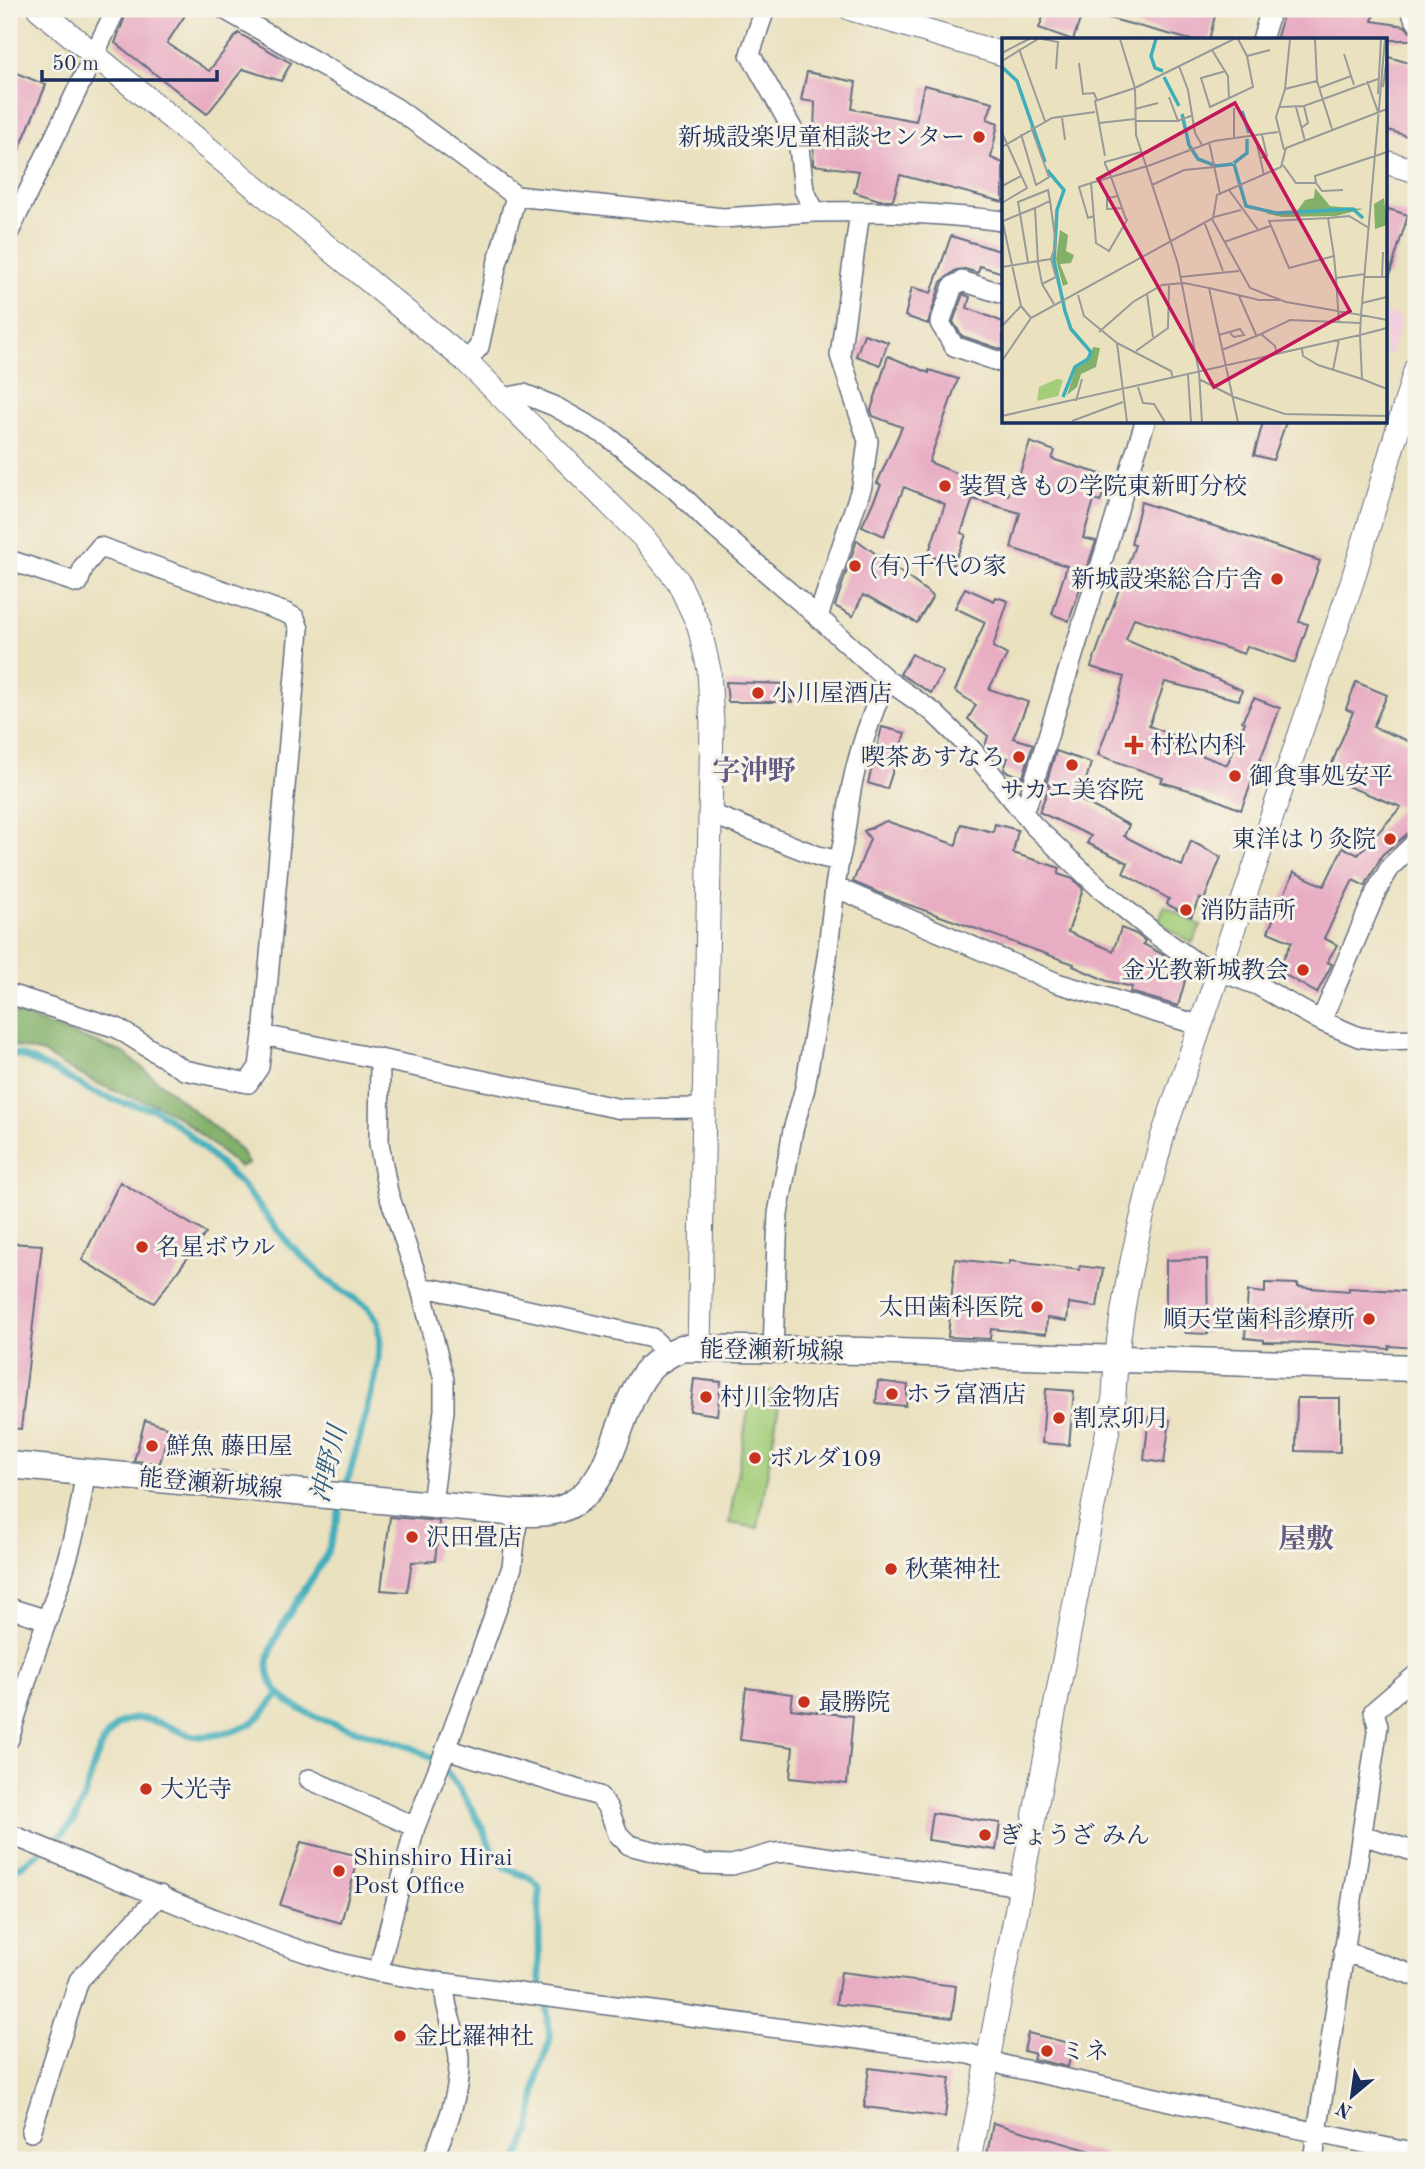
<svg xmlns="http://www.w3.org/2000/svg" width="1425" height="2169" font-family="'Old Standard TT','Noto Serif JP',serif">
  <rect width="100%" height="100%" fill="#f7f3e8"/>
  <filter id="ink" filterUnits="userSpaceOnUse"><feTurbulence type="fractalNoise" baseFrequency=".0143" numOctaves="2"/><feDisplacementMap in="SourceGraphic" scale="14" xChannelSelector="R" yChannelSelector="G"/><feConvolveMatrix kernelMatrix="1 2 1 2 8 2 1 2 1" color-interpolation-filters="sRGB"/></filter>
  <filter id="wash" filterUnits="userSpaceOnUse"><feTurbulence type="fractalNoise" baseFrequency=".00686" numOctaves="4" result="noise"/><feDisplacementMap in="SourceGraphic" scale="28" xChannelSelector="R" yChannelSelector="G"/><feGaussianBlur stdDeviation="1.57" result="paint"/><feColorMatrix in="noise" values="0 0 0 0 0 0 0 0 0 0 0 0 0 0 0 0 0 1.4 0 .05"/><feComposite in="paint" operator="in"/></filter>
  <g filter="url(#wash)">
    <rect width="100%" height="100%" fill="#eae1bf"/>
    <!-- built -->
    <path fill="#f3cfdf" d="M1385,313L1402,318L1390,355L1385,354Z"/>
    <!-- green -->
    <path fill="#a3cd79" stroke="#5f7e6c" stroke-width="2" d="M1165,906L1201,926L1192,943L1158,922Z
      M752,1388L781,1393L758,1528L729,1523Z"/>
    <!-- forest -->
    <path fill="#82b069" stroke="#4e7064" stroke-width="2" d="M9,1011L124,1053L240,1149L248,1164L239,1167L183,1120L158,1105L127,1096L101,1085L65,1067L43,1053L9,1045Z"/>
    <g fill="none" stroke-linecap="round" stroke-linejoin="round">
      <!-- stream -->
      <path stroke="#3faebb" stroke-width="7" d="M9,1053L22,1056L53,1070L95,1093L124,1103L155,1109L184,1130L241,1184L290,1245L331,1283L368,1307L378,1322L380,1344L375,1380L345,1491
        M342,1502C337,1518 334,1537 327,1553C313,1582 268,1636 268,1665C267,1725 393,1731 430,1757C453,1774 469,1804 483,1829C488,1840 492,1853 500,1862C510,1875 530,1872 539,1887V1976L547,2008L550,2040L538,2075L530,2131L518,2160
        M9,1874C28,1860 51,1846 68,1828C93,1800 89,1739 123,1722C143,1712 166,1726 184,1733C197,1738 208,1737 220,1734C254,1727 259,1719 279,1693
        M9,2015L12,2034L9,2042"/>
    </g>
    <g id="blocks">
      <!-- building -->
      <path fill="#e8acc3" d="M128,9H189L167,43L209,71L238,33L291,63L281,81L243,69L207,114L115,43Z
        M1046,9H1084L1073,40L1039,28Z
        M1098,9H1192L1215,16L1209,40H1191L1097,15Z
        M1285,9H1376L1372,21L1405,26L1410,32L1416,33V40H1276Z
        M1385,56L1416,65V139L1385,129Z
        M9,70L46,85L9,174Z
        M807,72L856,82L852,109L916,121L924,85L993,102L987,119L998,123L991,158L1003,163V202L900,175L893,200H879L854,192L859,171L813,165L815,102L801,100Z
        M1385,208L1408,215L1389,277L1385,276Z
        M951,236L1003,252V273L980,266L978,273L965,269L956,270L941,282L928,324L905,316L912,287L931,293Z
        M963,294L970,297L967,308L1003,322V350L962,336L953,322Z
        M864,334L888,342L880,365L856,356Z
        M888,356L929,373V370L958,379L929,462L1008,495L1010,490L1014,491L1030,442L1055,451L1052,459L1110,477L1100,502L1094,500L1083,538L1096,541L1069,621L1052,614L1067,566L1011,548L1020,513L973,499L961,533L966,535L953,565L928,555L945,504L904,487L884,536L862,526L881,485L877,483L902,427L873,416L871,410Z
        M1263,422H1286L1273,460L1254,455Z
        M1141,502L1320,561L1299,622L1308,624L1295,663L1247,646L1244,654L1134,618L1126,640L1242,690L1239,700L1165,682L1149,726L1172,735L1169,743L1227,765L1245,722L1242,721L1254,698L1280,708L1241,810L1203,794L1161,782L1163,778L1098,755L1119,696L1124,677L1091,667L1135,545L1131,544Z
        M857,540L933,596L917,623L867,596L866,597L863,595L853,616L835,606Z
        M965,588L994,601L996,597L1008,601L993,647L1007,655L989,689L1028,702L1013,738L1033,744L1023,777L1005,771L1004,769L1008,758L991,754L985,746L988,736L968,719L976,705L955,691L985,622L955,608Z
        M912,654L943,672L931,693L900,674Z
        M726,682L787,684L792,702H728Z
        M1356,682L1387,695L1373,727L1416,744V752L1410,769L1416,772V829L1408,833L1382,855L1365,886L1353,880L1324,938L1337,945L1327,962L1332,964L1317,993L1277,970L1292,942L1268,932L1278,908L1294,872L1324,886L1343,847L1358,855L1401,807L1326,778L1353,712L1346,709Z
        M882,727L905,733L887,789L868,783Z
        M1056,751L1091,763L1080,800L1129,825L1124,836L1182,866L1191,841L1221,857L1204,900L1199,898L1191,917L1167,904L1169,899L1123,873L1128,863L1087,843L1091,836L1039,812L1050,785L1046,784Z
        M886,821L956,845L961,824L993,832L995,824L1018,830L1013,853L1060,868L1058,874L1073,879L1083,889L1068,932L1113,951L1121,928L1136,934L1145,941L1143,944L1164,955L1158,974L1185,981L1178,1006L1130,992L1132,987L1107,981L1073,966L1074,964L901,902L853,882L870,839L864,831Z
        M120,1182L206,1233L154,1303L82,1260Z
        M9,1243L42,1245L21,1429L9,1428Z
        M955,1259L1009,1265L1010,1261L1079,1270L1080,1266L1103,1269L1097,1307L1069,1303L1067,1321L1047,1318L1046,1334L991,1329L990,1339L948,1337Z
        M1207,1259L1208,1334L1186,1333L1166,1313V1260Z
        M1265,1283L1298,1284V1287L1349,1291V1288L1416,1292V1348L1389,1346V1349L1316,1343L1264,1342V1340L1245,1338L1248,1291L1265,1293Z
        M694,1379L721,1382L717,1415L690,1411Z
        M878,1381L908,1385L906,1406L876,1403Z
        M1046,1389L1074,1391L1069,1445L1042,1443Z
        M1297,1398H1340V1452L1296,1451Z
        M1149,1417L1170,1420L1164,1463L1144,1460Z
        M145,1420L169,1428L160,1463L134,1461Z
        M390,1517L439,1521L435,1561L412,1562L407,1592L381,1590Z
        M746,1688L793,1694L791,1709L853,1716L847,1784L790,1778L793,1747L740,1740Z
        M932,1813L1000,1823L996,1850L928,1840Z
        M301,1842L359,1856L341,1923L280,1905Z
        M841,1972L956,1986L952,2018L836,2004Z
        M1028,2033L1073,2044L1068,2067L1033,2059L1035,2054L1024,2051Z
        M869,2068L950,2078L945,2117L864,2107Z
        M993,2123L1105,2155L1104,2160H986Z"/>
    </g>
  </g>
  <g filter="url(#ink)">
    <use href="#blocks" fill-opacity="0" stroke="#636d80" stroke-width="2"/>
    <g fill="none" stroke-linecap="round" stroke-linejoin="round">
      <defs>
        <path id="minor" d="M224,9L396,108L516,196L723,218L815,212
          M765,9L750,54L798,139L804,190L815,212C878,211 941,213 1003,221
          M1410,9L1416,21
          M1262,40L1271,9
          M9,232L116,9
          M1003,294L962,281L953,286L940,323L954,346L1003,363
          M466,361L479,347L496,268L516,196
          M504,398L524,394L554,406L607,436L676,490L715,528L818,617L887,680L933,712L972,750L1022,811
          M1145,422L1028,801L1022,811L1033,825L1102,890L1158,936L1195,962L1257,985L1321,1021L1359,1037L1382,1040L1416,1039
          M9,560L78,583L84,566L100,547L286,613L295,618L299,629L263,1035L259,1067L248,1083L184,1070L117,1028L9,994
          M818,617L862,486L868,441L840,355L860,212
          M709,813L818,856L839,861L835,887L1057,983L1202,1026
          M839,861C846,836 847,810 852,785C858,755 873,708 887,680
          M1321,1021L1377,890L1391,866L1416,842
          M263,1035L621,1109L703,1108
          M380,1059L379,1143L388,1192L421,1289L444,1380V1410L432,1504
          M421,1289H434L652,1338L668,1354
          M773,1350L778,1214L793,1130L805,1088L827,957L835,887
          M9,1608L48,1620
          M9,1739C17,1712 25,1684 34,1657C55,1597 79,1536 85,1471
          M446,1749L599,1796L608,1808L618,1834L629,1845L703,1864L732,1865L774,1853L791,1852L1021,1886
          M309,1779L415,1827
          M9,1834C115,1876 220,1926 330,1960C367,1971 407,1977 445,1983L970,2054L1007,2066L1416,2154
          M1362,1835L1416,1852
          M1343,1951L1416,1976
          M378,1972L415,1827L446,1749L512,1567L518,1513
          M31,2132L79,1980L160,1895
          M432,2160C446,2128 460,2095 459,2059C458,2033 443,2010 445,1983
          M1313,2160L1378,1726L1374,1711L1416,1675"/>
        <path id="tertiary" d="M39,9L466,361L643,537L678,581L699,626L709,670L712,724L699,1348
          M851,9L1003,54
          M1385,162L1416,171
          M969,2160L1114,1397C1117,1310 1140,1223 1162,1138L1352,582L1416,368"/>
        <path id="secondary" d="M9,1465L518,1513C536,1513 554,1514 570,1505C618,1479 616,1406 650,1368C659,1359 670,1353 682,1348L863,1351L1416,1368"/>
      </defs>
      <!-- minor casing -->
      <use href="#minor" stroke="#636d80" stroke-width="22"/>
      <!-- tertiary casing -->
      <use href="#tertiary" stroke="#636d80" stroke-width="25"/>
      <!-- secondary casing -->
      <use href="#secondary" stroke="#636d80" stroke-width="29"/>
      <!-- minor -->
      <use href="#minor" stroke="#fff" stroke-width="19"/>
      <!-- tertiary -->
      <use href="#tertiary" stroke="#fff" stroke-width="23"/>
      <!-- secondary -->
      <use href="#secondary" stroke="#fff" stroke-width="26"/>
    </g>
  </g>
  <!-- markers -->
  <g fill="#c8321e" stroke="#f7f3e8" stroke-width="2.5">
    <circle cx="979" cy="137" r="7"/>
    <circle cx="945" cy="486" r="7"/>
    <circle cx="855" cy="566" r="7"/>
    <circle cx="1277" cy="579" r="7"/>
    <circle cx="758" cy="693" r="7"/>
    <path d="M1130.5 734.5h7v7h7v7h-7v7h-7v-7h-7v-7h7z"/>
    <circle cx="1019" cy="757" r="7"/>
    <circle cx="1072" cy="765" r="7"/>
    <circle cx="1235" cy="776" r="7"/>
    <circle cx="1390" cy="839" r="7"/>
    <circle cx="1186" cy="910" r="7"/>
    <circle cx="1303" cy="970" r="7"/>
    <circle cx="142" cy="1247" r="7"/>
    <circle cx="1037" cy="1307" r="7"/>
    <circle cx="1369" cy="1319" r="7"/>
    <circle cx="892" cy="1394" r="7"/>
    <circle cx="706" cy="1397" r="7"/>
    <circle cx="1059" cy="1418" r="7"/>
    <circle cx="152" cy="1446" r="7"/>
    <circle cx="755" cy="1458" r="7"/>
    <circle cx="412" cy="1537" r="7"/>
    <circle cx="891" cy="1569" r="7"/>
    <circle cx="804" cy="1702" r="7"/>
    <circle cx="146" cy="1789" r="7"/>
    <circle cx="985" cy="1835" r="7"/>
    <circle cx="339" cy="1871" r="7"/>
    <circle cx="400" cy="2036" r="7"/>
    <circle cx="1047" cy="2051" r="7"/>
  </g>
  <g text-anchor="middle" stroke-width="6" stroke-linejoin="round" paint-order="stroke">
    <!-- poi labels -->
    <g font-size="24" fill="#1b2f5e" stroke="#f7f3e8" text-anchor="start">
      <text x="965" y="145" text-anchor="end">新城設楽児童相談センター</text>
      <text x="959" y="494">装賀きもの学院東新町分校</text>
      <text x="869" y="574">(有)千代の家</text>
      <text x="1263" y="587" text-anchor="end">新城設楽総合庁舎</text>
      <text x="772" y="701">小川屋酒店</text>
      <text x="1150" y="753">村松内科</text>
      <text x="1005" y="765" text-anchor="end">喫茶あすなろ</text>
      <text x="1249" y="784">御食事処安平</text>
      <text x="1072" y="798" text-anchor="middle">サカエ美容院</text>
      <text x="1376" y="847" text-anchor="end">東洋はり灸院</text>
      <text x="1200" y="918">消防詰所</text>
      <text x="1289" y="978" text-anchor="end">金光教新城教会</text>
      <text x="156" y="1255">名星ボウル</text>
      <text x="1023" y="1315" text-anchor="end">太田歯科医院</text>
      <text x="1355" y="1327" text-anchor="end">順天堂歯科診療所</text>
      <text x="906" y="1402">ホラ富酒店</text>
      <text x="720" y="1405">村川金物店</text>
      <text x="1073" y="1426">割烹卯月</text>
      <text x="166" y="1454">鮮魚 藤田屋</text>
      <text x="769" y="1466">ボルダ109</text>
      <text x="426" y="1545">沢田畳店</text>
      <text x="905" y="1577">秋葉神社</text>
      <text x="818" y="1710">最勝院</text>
      <text x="160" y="1797">大光寺</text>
      <text x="999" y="1843">ぎょうざ みん</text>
      <text x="353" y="1865">Shinshiro Hirai<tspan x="353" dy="28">Post Office</tspan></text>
      <text x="414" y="2044">金比羅神社</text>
      <text x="1061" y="2059">ミネ</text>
    </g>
    <!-- street labels -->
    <g font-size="24" fill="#1b2f5e" stroke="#f7f3e8">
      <text transform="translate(772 1350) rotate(1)" y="8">能登瀬新城線</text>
      <text transform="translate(211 1483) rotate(5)" y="8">能登瀬新城線</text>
    </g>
    <!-- water labels -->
    <g font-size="26" font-style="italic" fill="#285b7f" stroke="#f7f3e8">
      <text transform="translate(328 1464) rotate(-76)" y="9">沖野川</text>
    </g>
    <!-- quarter labels -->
    <g font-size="28" font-weight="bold" fill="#635b81" stroke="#f7f3e8">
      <text x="754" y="780">字沖野</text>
      <text x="1306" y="1548">屋敷</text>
    </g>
  </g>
  <!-- overview -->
  <g transform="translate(1002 38)">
    <rect width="385" height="385" fill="#eae1bf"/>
    <path d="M55,341L61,342L56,358L35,363L37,349Z" fill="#a3cd79"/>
    <path d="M313,150L328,168L361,171L334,178L280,179L263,175L295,173L303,162L312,160ZM382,160L385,187L373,191L372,166ZM58,192L66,197L64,213L72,217L69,225L58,226L66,246L61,248L54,222ZM91,309L98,310L94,329L79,336L75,349L65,357L74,330L87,322Z" fill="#82b069"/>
    <path fill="none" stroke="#3faebb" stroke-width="3.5" d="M154,1L149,18L153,30L161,33M0,29L15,43L43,124M162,39L177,68M240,73L247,95M180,76L187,107L196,121L214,128L231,126M232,125L245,115V101M232,126L244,168L274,175L351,171L361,180M45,132L62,152L55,172L52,223L63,273L69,291L89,314L86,321L73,329L61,359"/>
    <path fill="none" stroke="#979a98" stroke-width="2" d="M40,1L56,4L54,31M118,1L133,50L134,97L176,226L197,334L200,384M236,1L245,18L268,12M383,1L359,277L385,282M17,11L43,83M210,12L226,38L227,61M0,15L27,1M342,16L352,47M0,23L36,1M77,25L81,56L92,55L95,62M177,28L186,52L193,95L200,107M224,33L199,40L208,69L251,49L245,18M315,43L330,91M365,43L376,74M381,49L385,19M317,50L349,38M283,51L315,43L313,1M376,56L379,1M167,59L176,83M278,69L302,68L376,41M294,69L303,103M232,70V100M133,71L156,65M60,80L63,102M133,83H176L191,77M97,85L133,81M299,90L306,85L302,68M0,95L25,150L0,165M19,96L34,147L47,139L29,89M253,98L262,137M207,104L218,156M0,109L50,80L93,74M282,112L274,79L283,51L288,1M139,114L103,124V126L109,139L124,181L125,182L107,213L94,205L89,145L109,139L142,129L146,128L212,103L276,94M103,118L93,63L133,50L232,1M258,120L265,118L260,97M281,127L294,145H314L313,138L385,114M89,145L77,149L86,180L92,178M314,145L320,153L341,152M150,147L182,132L213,129M0,148L19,138M227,152L256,192M116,158L105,160V171L120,170M48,163L54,206L49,221M212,179L239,172M326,180L347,178L367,190M0,181L19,268L29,280M1,183L18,176L16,164L46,152L48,163L33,170L36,225L40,246L52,266M203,186L221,233M222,204L268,188M332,218L287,230L267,183L326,180L332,218L334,240L337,285M26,224L18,176L33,170M0,229L49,221L54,239L40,246M178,239L237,233M362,239H385M380,239L381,214M334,240L363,236M207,250L257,262H279M145,256L151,299M76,257L82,278L115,305L125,384M237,258L255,299M360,265L385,259M0,288L19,268M385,290L358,297L360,341L385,351M97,294L131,264L160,247L182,245L207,250L236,384M259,296L288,282L358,285M217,297L238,291L242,297L232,299L228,295M115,305L169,333L171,340M300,311L301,318L316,327L360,341M220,312L259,296L273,308L275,316M134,313L166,290L167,246M0,323L29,280L211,180L215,157L279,129L284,110L385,71M331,332L337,302M186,337L189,384M197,341L232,359L283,376L385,378M136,349L141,365L152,366L163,384M74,363L80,341M0,378L358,297L359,277L284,264L248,250L210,181M70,383L121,364"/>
    <path fill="#c2185b" fill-opacity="0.15" stroke="#c2185b" stroke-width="3.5" d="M233,65L348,273L212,349L96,141Z"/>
    <rect width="385" height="385" fill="none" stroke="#1b2f5e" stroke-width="3.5"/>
  </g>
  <!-- margin -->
  <rect width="1425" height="2169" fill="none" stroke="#f7f3e8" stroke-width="35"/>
  <!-- north arrow -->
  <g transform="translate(1352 2096) rotate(209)" stroke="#f7f3e8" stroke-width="5" paint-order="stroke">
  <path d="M0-5L12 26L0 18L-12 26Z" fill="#1b2f5e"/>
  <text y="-10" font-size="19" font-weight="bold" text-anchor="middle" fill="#1b2f5e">N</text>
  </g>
  <!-- scale -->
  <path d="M42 70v10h175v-10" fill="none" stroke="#1b2f5e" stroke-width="3.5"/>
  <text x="52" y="70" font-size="21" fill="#1b2f5e" stroke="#f7f3e8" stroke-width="5" paint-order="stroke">50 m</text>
</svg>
